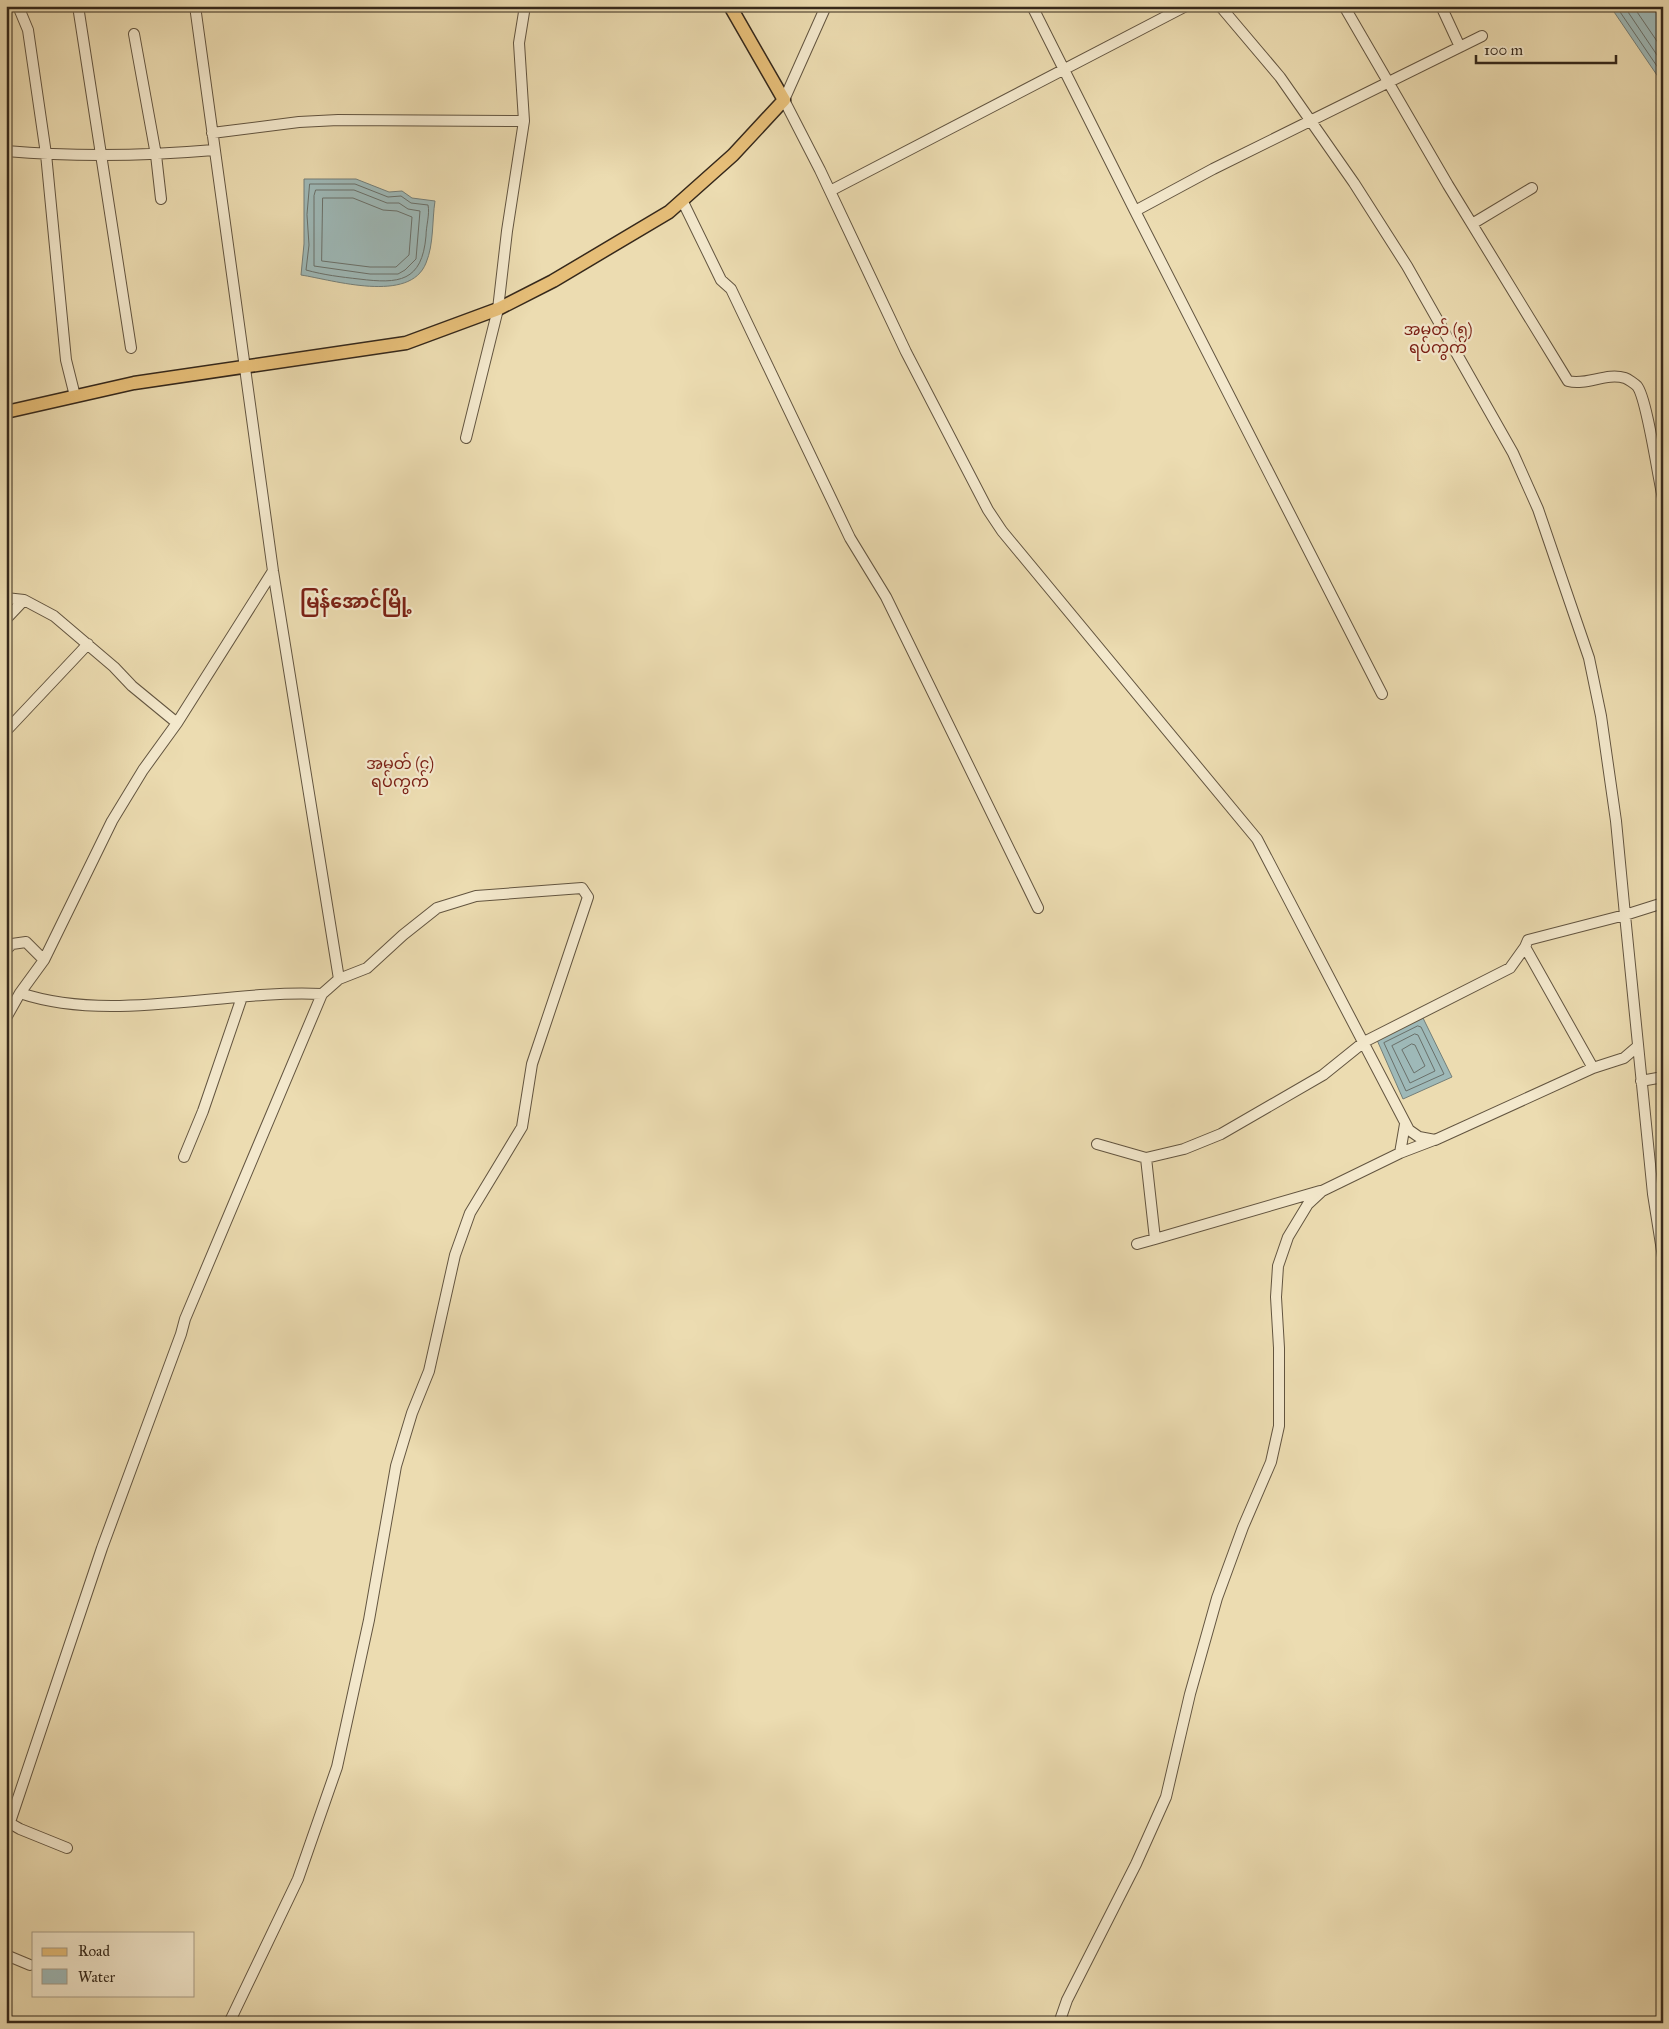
<svg xmlns="http://www.w3.org/2000/svg" width="1669" height="2029" font-family="'IM FELL Great Primer','Noto Sans Myanmar',serif">
  <rect width="100%" height="100%" fill="#ecdcb1"/>
  <filter id="stains"><feTurbulence type="fractalNoise" baseFrequency=".004" numOctaves="4"/><feColorMatrix values="0 0 0 0 .2 0 0 0 0 .09 0 0 0 0 .02 0 0 0 .5 -.17"/></filter>
  <radialGradient id="worn" r=".72"><stop offset=".6" stop-color="#630" stop-opacity="0"/><stop offset="1" stop-color="#630" stop-opacity=".3"/></radialGradient>
  <!-- water -->
  <path fill="#9eb9b8" stroke="#747f79" d="M1610,6H1663V84Z
    M304,179H356L389,192L402,191L412,198L435,201C432,220 434,244 426,263C410,304 333,280 301,275L304,244Z
    M1423,1018L1452,1077L1403,1099L1377,1040Z"/>
  <g fill="none" stroke-linecap="round" stroke-linejoin="round">
    <!-- shore -->
    <path stroke="#6a706a" stroke-width="1" d="M1616,6L1663,75
      M1624,6L1663,64
      M1633,6L1663,50
      M310,184H355L388,197L401,196L411,203L428,205C430,214 426,226 426,236C422,282 399,284 359,279C341,277 324,275 306,270L309,245L307,215Z
      M316,190H354L387,203H399L408,209L420,211L416,259L405,270L398,274H370L314,266V196Z
      M323,198H353L383,210L397,211L412,217L409,255L396,267H370L322,261Z
      M1418,1026L1421,1027L1444,1074L1406,1091L1384,1043Z
      M1415,1034L1418,1035L1435,1071L1410,1083L1392,1046Z
      M1412,1044L1415,1045L1425,1066L1414,1073L1402,1050Z"/>
    <defs>
      <path id="minor" d="M18,6L28,30L46,154L66,360L75,396
        M78,6L131,348
        M195,6L273,571L339,979L367,968L403,935L437,908L476,896L582,888L588,897L532,1064L522,1127L470,1213L455,1255L429,1371L412,1413L396,1466L369,1620L337,1767L298,1879L229,2023
        M826,6L784,100L820,170L906,352L988,510L1002,531L1257,839L1409,1130L1419,1137L1435,1140L1593,1068L1624,1058L1638,1046
        M1032,6L1135,211
        M1220,6L1280,77L1354,183L1407,266L1513,453L1538,509L1589,658L1601,716L1616,821L1625,915L1528,940L1525,947L1593,1068
        M1344,6L1448,185L1568,381C1587,386 1606,372 1625,378C1628,379 1635,384 1637,386C1647,398 1658,478 1663,498
        M1441,6L1460,47
        M134,34L156,155L161,199
        M212,133L299,122L338,120L524,121L519,43L525,6
        M6,151C76,157 144,156 214,150
        M830,191L1186,6
        M682,200L721,280L731,289L850,538L886,597L1038,908
        M1472,224L1532,188
        M466,438L498,309L507,231L524,121
        M6,598L24,600L54,616L114,667L132,686L177,723L143,770L112,821L44,960
        M6,619L24,600
        M1382,694L1135,211L1213,169L1482,36
        M177,723L273,571
        M6,731L88,644
        M1663,903L1625,915L1653,1194L1663,1257
        M6,950L12,944L26,942L44,960L20,993L6,1018
        M20,993C112,1024 225,989 322,994
        M1641,1081L1663,1077
        M1405,1124L1400,1153L1434,1140
        M1097,1144L1146,1158L1184,1149L1221,1134L1323,1075L1364,1042L1510,968L1525,947
        M184,1157L203,1111L242,997
        M1146,1158L1155,1239L1320,1191
        M1137,1244L1155,1239
        M6,1821L20,1829L67,1848
        M10,1822L102,1548L181,1334L185,1319L322,994L339,979
        M6,1955L30,1965
        M1059,2023L1067,2000L1136,1864L1166,1797L1190,1694L1217,1598L1243,1527L1271,1462L1279,1426V1348L1276,1297L1278,1266L1288,1237L1308,1204L1322,1191L1400,1153"/>
      <path id="major" d="M6,412L134,383L406,343L498,309L553,281L669,212L733,155L784,100L730,6"/>
    </defs>
    <!-- minor casing -->
    <use href="#minor" stroke="#635540" stroke-width="12"/>
    <!-- major casing -->
    <use href="#major" stroke="#35281b" stroke-width="15"/>
    <!-- minor -->
    <use href="#minor" stroke="#f3e8cc" stroke-width="10"/>
    <!-- major -->
    <use href="#major" stroke="#e6be78" stroke-width="12"/>
  </g>
  <g text-anchor="middle" stroke-width="4.5" stroke-linejoin="round" paint-order="stroke">
    <!-- quarter labels -->
    <g font-size="16" fill="#7a1f14" stroke="#f3e8cc">
      <text x="1438" y="335">အမှတ် (၅)<tspan x="1438" dy="18">ရပ်ကွက်</tspan></text>
      <text x="400" y="769">အမှတ် (၄)<tspan x="400" dy="18">ရပ်ကွက်</tspan></text>
    </g>
    <!-- district labels -->
    <g font-size="19" font-weight="bold" fill="#7a1f14" stroke="#f3e8cc">
      <text x="356" y="608">မြန်အောင်မြို့</text>
    </g>
  </g>
  <!-- margin -->
  <rect width="1669" height="2029" fill="none" stroke="#ecdcb1" stroke-width="25"/>
  <rect x="8" y="8" width="1654" height="2014" fill="none" stroke="#35281b" stroke-width="2.5"/>
  <rect x="12" y="12" width="1644" height="2004" fill="none" stroke="#35281b"/>
  <!-- legend -->
  <rect x="32" y="1932" width="162" height="65" fill="#f3e8cc" stroke="#a79b85"/>
  <rect x="42" y="1948" width="25" height="8" fill="#e6be78" stroke="#a79b85"/>
  <text x="78" y="1956" font-size="15" fill="#35281b">Road</text>
  <rect x="42" y="1969" width="25" height="15" fill="#9eb9b8" stroke="#a79b85"/>
  <text x="78" y="1982" font-size="15" fill="#35281b">Water</text>
  <!-- scale -->
  <path d="M1476 55v8h140v-8" fill="none" stroke="#35281b" stroke-width="2.5"/>
  <text x="1484" y="55" font-size="15" fill="#35281b" stroke="#f3e8cc" stroke-width="4" paint-order="stroke">100 m</text>
  <rect width="100%" height="100%" filter="url(#stains)"/>
  <rect width="100%" height="100%" fill="url(#worn)"/>
</svg>
